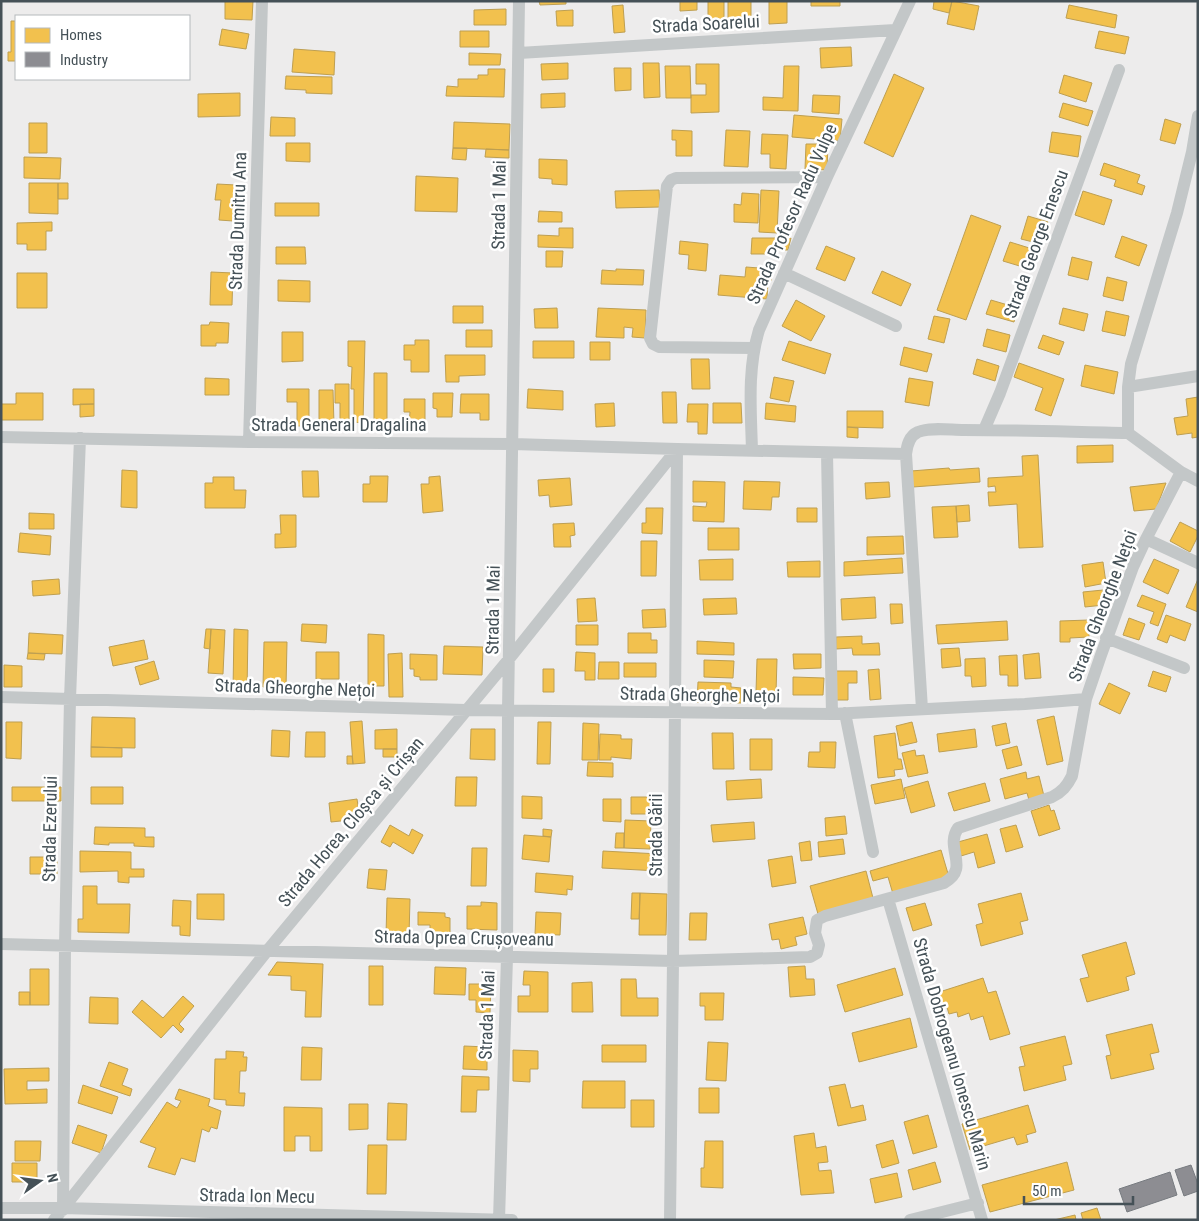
<svg xmlns="http://www.w3.org/2000/svg" width="1199" height="1221" font-family="'Roboto Condensed',sans-serif">
  <rect width="100%" height="100%" fill="#edecec"/>
  <!-- homes -->
  <path fill="#f2c14e" stroke="#be9f51" d="M225,1H253L252,20L225,19Z
    M539,1H566V4L540,5Z
    M680,1H697V10L680,11Z
    M708,1H724V22H708Z
    M728,1H751V22L728,21Z
    M769,1H787V23L769,24Z
    M811,1H840V6H811Z
    M934,1H952L949,13L933,9Z
    M952,1L979,6L974,30L947,24Z
    M623,5L625,32L614,33L612,6Z
    M1069,5L1117,15L1115,28L1066,18Z
    M506,9V25H474V10Z
    M573,10V26H557L556,11Z
    M11,21H16V61H8V52H11Z
    M222,29L249,34L246,49L219,45Z
    M460,31H489V47H460Z
    M1099,31L1129,37L1125,54L1095,48Z
    M851,47L852,66L821,68L820,48Z
    M294,49L335,52L334,75L292,72Z
    M469,53L501,54L500,65H469Z
    M568,63V79L542,80L541,64Z
    M643,63H659L660,97L644,98Z
    M696,64H719V112L691,113V95H706V84H696Z
    M665,66H690L691,98H666Z
    M784,66H799L798,111L763,110V97L783,98Z
    M614,68H631V90L615,91Z
    M488,69H505L504,97L446,96L447,86L458,87V79H478V75H488Z
    M894,74L924,88L893,157L864,143Z
    M1064,75L1092,83L1086,102L1059,93Z
    M286,76L332,77V94L306,93V90L285,89Z
    M240,93V116L198,117V94Z
    M565,93V107L541,108V94Z
    M813,95L840,96L839,114L812,112Z
    M1063,103L1093,111L1088,126L1059,117Z
    M794,115L842,119L840,141L792,137Z
    M271,117L295,118V136H270Z
    M1165,119L1181,124L1175,144L1160,140Z
    M454,122L510,124L509,150L453,148Z
    M29,123H47V153H29Z
    M672,130L692,131V156H676V140H672Z
    M726,130L750,131L748,167L724,166Z
    M1052,132L1081,136L1078,157L1049,152Z
    M762,134L788,135L786,169L770,168V154H761Z
    M286,143H310V162L286,161Z
    M806,144H828L827,170L805,169Z
    M453,148H467L466,160L452,159Z
    M486,149L509,150V158L485,157Z
    M24,157L61,158L60,179L24,178Z
    M539,159L567,160V185L552,184V179L539,178Z
    M1104,163L1140,175L1137,183L1145,186L1142,195L1114,186L1116,180L1100,175Z
    M416,176L458,178L457,212L415,211Z
    M29,183H58V214L29,213Z
    M58,183H68V199H58Z
    M217,184L236,185L233,221L219,220L221,200H215Z
    M659,190L660,207L616,208L615,191Z
    M761,190L779,191L777,233L759,232Z
    M1083,191L1112,200L1104,225L1075,215Z
    M742,193L759,194L758,223L734,222V204L741,205Z
    M275,203H319V216H275Z
    M539,211L562,212V222H538Z
    M971,215L1001,226L966,320L937,310Z
    M1028,216L1048,222L1041,244L1021,239Z
    M52,222V231H46V250H27V244H17V223Z
    M559,228H573V248L538,247V235L559,236Z
    M1122,236L1147,245L1139,266L1115,257Z
    M752,238H791L788,250H772V254H751Z
    M680,241L708,244L706,271L688,269L689,255L679,254Z
    M1010,242L1039,251L1033,270L1003,261Z
    M826,246L855,258L845,281L816,269Z
    M276,247H305L306,264H276Z
    M546,251H563L562,267H546Z
    M1072,257L1092,262L1088,280L1068,275Z
    M746,267L772,269L771,281H768L767,299L718,295L720,275L745,277Z
    M616,269L644,270L643,285L601,284L602,270L616,271Z
    M882,271L911,284L901,306L872,293Z
    M211,272L233,273L232,305H210Z
    M17,273H47V308H17Z
    M1107,277L1127,282L1123,301L1103,296Z
    M278,280L310,281V302L278,301Z
    M796,300L825,316L811,341L782,326Z
    M991,300L1018,308L1014,322L986,314Z
    M453,306H483V323H453Z
    M557,308L558,328H535L534,309Z
    M598,308L646,310L645,338L632,337L633,328L624,327V338L596,337Z
    M1063,308L1088,314L1084,331L1059,324Z
    M1106,311L1129,316L1125,336L1102,331Z
    M934,316L950,319L944,343L928,339Z
    M210,322L229,323L228,343H216V346H201V325H209Z
    M987,329L1010,335L1006,352L983,346Z
    M466,330H492V347H466Z
    M282,332H303V361L282,362Z
    M1043,335L1064,342L1059,355L1038,348Z
    M415,340H429V372H411V360H404V345H415Z
    M348,341H365L363,423L354,422V389H351L352,367L348,366Z
    M533,341H574V358H533Z
    M789,341L831,354L825,374L782,360Z
    M590,342H610V360H590Z
    M904,347L932,354L927,372L900,365Z
    M445,355H485V375L459,376V382H446Z
    M691,359H709L710,389H692Z
    M977,359L999,366L995,381L973,374Z
    M1019,363L1064,379L1051,416L1035,410L1043,388L1014,377Z
    M1085,365L1118,372L1114,394L1081,386Z
    M374,373H387V424H374Z
    M774,377L794,381L789,402L770,398Z
    M205,378L229,379V395H205Z
    M909,378L933,382L929,406L905,402Z
    M335,384H349V422H340V403H335Z
    M73,389H94V404L73,405Z
    M287,389H309V426H297V402H287Z
    M528,389L563,391V410L527,408Z
    M319,390H333L334,425L319,426Z
    M662,392H676L677,423H663Z
    M16,393H43V420H1V404H16Z
    M433,393H453L452,417H437V409L433,408Z
    M461,394H489V420H480V413H460Z
    M1198,397V437L1192,438V433L1177,435L1174,418L1188,416L1186,399Z
    M404,399H425V425H409L410,412H404Z
    M614,403L615,426L596,427L595,404Z
    M713,403H741L742,423H713Z
    M766,403L796,406L795,422L765,419Z
    M80,404H94V416L80,417Z
    M688,404H708L707,434H698V422H687Z
    M847,411H883V428L847,427Z
    M847,427L858,428V438L847,437Z
    M1113,445V462L1077,463V446Z
    M1038,455L1043,547L1019,548L1017,504L989,506L988,492H996L995,486L988,487V478L1023,476L1022,456Z
    M949,468L950,470L979,468L980,482L913,487L911,471Z
    M122,470L137,471V508L121,507Z
    M302,471H318L319,497H303Z
    M370,476H388L387,502H363V484H370Z
    M440,476L443,511L423,513L421,484H429V477Z
    M213,477H234V490H246L245,508H205V483H213Z
    M570,478L572,505L550,507L549,495L539,496L538,480Z
    M693,481L725,482L724,522L693,521V506L706,507L707,502H693Z
    M744,481L780,482L779,497H772L771,510L743,509Z
    M889,482L890,497L866,499L865,483Z
    M1166,483L1156,509L1134,511L1130,487Z
    M969,505L970,521L957,522L956,506Z
    M956,506L958,537L934,538L932,507Z
    M646,508H663L662,534L642,533V523H646Z
    M797,508H817V522H797Z
    M29,513L54,514V529H29Z
    M280,515H296V547L275,548V534H281Z
    M1180,522L1198,531V536L1190,552L1170,541Z
    M574,523L575,535L570,536L571,547H554L553,524Z
    M708,528H739V550H708Z
    M20,533L51,536L50,555L18,552Z
    M903,536L904,554L867,555V537Z
    M641,541H657L656,576H641Z
    M902,558L903,573L844,576V562Z
    M733,559V580H700L699,560Z
    M1154,559L1179,570L1168,594L1143,582Z
    M820,561V577H788L787,562Z
    M1103,562L1106,583L1085,587L1082,565Z
    M59,579L60,594L33,596L32,581Z
    M1198,579V612L1186,607Z
    M1103,590L1104,605L1085,607L1083,592Z
    M1142,595L1166,604L1158,626L1150,623L1154,612L1137,606Z
    M875,597L876,618L842,620L841,599Z
    M595,598L597,621L578,622L577,599Z
    M736,598L737,614L704,615L703,599Z
    M890,604H902L903,623L891,624Z
    M665,609L666,627L643,628L642,610Z
    M1166,615L1191,624L1185,641L1170,635L1167,643L1157,639Z
    M1129,618L1145,624L1139,640L1123,635Z
    M1089,620V637L1070,638V642H1060V621Z
    M1007,621L1008,640L938,644L936,625Z
    M302,624L327,625L326,643L301,641Z
    M576,625H598V645H576Z
    M206,629H211L210,649L204,648Z
    M211,629L225,630L223,674L208,673Z
    M234,629L248,630L247,692L233,691Z
    M29,633L63,635L62,654L28,653Z
    M628,633H651V640H657V653H628Z
    M368,634L384,635V686H368Z
    M862,636V644L879,643L880,655H853L852,648L836,649V637Z
    M144,640L148,659L113,666L109,647Z
    M697,641L734,643V655L697,654Z
    M264,642H287L286,687H263Z
    M444,646L483,647L482,675L443,674Z
    M959,648L961,666L942,668L941,649Z
    M316,652H339V679H316Z
    M576,652L595,653V680H585V671H575Z
    M28,653L45,654L44,660L27,659Z
    M402,653L403,697H389L388,654Z
    M1039,653L1041,678L1025,679L1023,655Z
    M410,654L437,655V680H420V677L414,676V669H410Z
    M793,654H821V668L794,669Z
    M1017,655L1018,686H1008V675H1000L999,656Z
    M985,658L986,686L972,687L971,676H965V659Z
    M757,659H777L776,693L756,692Z
    M704,660L734,661L733,678L704,677Z
    M154,661L159,679L140,685L135,667Z
    M599,662H619V679H598Z
    M624,663H656V677H624Z
    M4,665L22,666V687H4Z
    M543,669H554V692H543Z
    M879,669L881,699L870,700L868,670Z
    M836,671H857V683H848V700H836Z
    M1153,671L1171,677L1166,692L1148,686Z
    M793,677L824,678L823,695H793Z
    M698,682L731,683V687L741,688V703L697,702Z
    M1109,683L1130,693L1120,714L1099,704Z
    M1054,716L1063,761L1047,765L1037,720Z
    M92,717L135,718V748L91,747Z
    M362,721L365,763L353,764L350,722Z
    M6,722H22L21,759L6,758Z
    M538,722H551L550,764H537Z
    M912,722L917,742L900,746L896,726Z
    M583,723L599,724L598,760H582Z
    M1006,723L1010,743L996,746L992,726Z
    M397,729V749H375V730Z
    M471,729H495V760L470,759Z
    M975,729L977,747L939,752L937,734Z
    M272,730L290,731L289,757L271,756Z
    M306,732H325V757H305Z
    M712,733H733L734,769H713Z
    M895,733L898,759H901L903,769L894,770L895,776L878,778L874,736Z
    M600,734L621,735V739H632L631,759L611,757V760H599Z
    M750,739H772V770H750Z
    M820,742H836L835,768L808,767L809,752H820Z
    M1017,746L1022,765L1007,769L1002,750Z
    M91,747L122,748V757H91Z
    M383,749H397V757H383Z
    M915,750L916,756L924,755L928,773L908,777L902,753Z
    M347,756H352L353,764H347Z
    M588,762L613,763V777L587,776Z
    M1026,772L1027,779L1039,776L1044,796L1029,800L1027,793L1005,799L1000,779Z
    M456,777H477L476,806H455Z
    M761,779L762,798L727,800L726,781Z
    M901,779L905,798L875,804L871,785Z
    M928,781L935,806L911,813L904,788Z
    M985,783L990,801L954,811L948,793Z
    M12,787H61V801H12Z
    M91,787H123V804H91Z
    M522,796L542,797V819L522,818Z
    M631,797H653L652,814H631Z
    M357,799L360,819L331,822L329,803Z
    M603,799H621V822L603,821Z
    M1049,805L1051,811L1054,810L1060,829L1039,836L1031,811Z
    M845,816L847,834L826,836L825,818Z
    M625,820L651,821L650,849L624,848Z
    M754,822L755,839L713,842L711,825Z
    M390,825L409,836L412,829L423,835L413,854L393,842L390,847L381,842Z
    M1016,825L1023,847L1006,852L1000,829Z
    M95,827L145,828V837H154V847L134,846V843H109V845L94,844Z
    M543,829L552,830L551,837L543,836Z
    M616,833H624V848H615Z
    M987,834L995,863L978,868L974,852L961,856L958,842Z
    M524,835L551,837L549,862L522,859Z
    M843,839L845,854L819,857L818,842Z
    M810,841L812,860L801,861L799,843Z
    M472,848H487L486,886H471Z
    M941,850L949,877L893,894L888,877L873,881L870,871Z
    M80,851L131,852V869H144V877H129V883L118,882V871L80,872Z
    M603,851L659,854V871L602,868Z
    M792,856L796,883L772,887L768,860Z
    M30,857H57V874H30Z
    M369,869L387,870L385,890L367,888Z
    M866,871L873,898L818,914L810,886Z
    M536,873L573,876L572,890L567,889V895L535,892Z
    M83,886H97V904H130L129,933L78,932V919H83Z
    M632,893H640L639,919H631Z
    M640,893L667,894L666,935H639Z
    M1021,893L1028,920L1020,922L1023,934L981,946L976,925L983,923L978,904Z
    M197,894H224V920L197,919Z
    M387,898L410,899L409,936L386,935Z
    M173,900L191,901L190,936L180,935V926H172Z
    M481,902L497,903V930L467,929V906H481Z
    M925,903L932,925L913,931L906,908Z
    M418,912L445,913V917L450,918V934L430,933V925H418Z
    M536,912L561,913L560,935L535,934Z
    M690,913H707L706,940H689Z
    M803,917L807,934L795,937L797,945L781,949L779,939L772,940L769,924Z
    M1126,942L1135,974L1126,977L1129,990L1087,1002L1080,979L1089,977L1082,955Z
    M277,962L323,964L321,1017H305L306,991L291,990V976L268,975Z
    M369,966H383V1005H369Z
    M805,966L806,979H814L815,995L790,997L788,967Z
    M435,967L466,968L465,995L434,994Z
    M895,968L903,995L845,1012L837,985Z
    M30,969H49V1005H30Z
    M524,971L548,972V1012H518V996H530V985H523Z
    M983,978L988,993L996,991L1010,1034L990,1040L983,1016L971,1020L969,1013L958,1017L957,1012L949,1014L946,1004L934,1008L930,995Z
    M621,979H636L637,998H658V1016H621Z
    M592,982L593,1012H572V983Z
    M469,984H491L490,1013L476,1012V1000H469Z
    M19,992H30V1005H19Z
    M700,993H724L723,1020H705V1006H700Z
    M183,996L194,1006L179,1024L184,1029L181,1033L173,1025L161,1038L132,1012L142,1000L163,1018Z
    M90,997L118,998V1024L89,1023Z
    M910,1018L917,1047L859,1062L852,1033Z
    M1152,1024L1159,1052L1150,1054L1154,1069L1111,1079L1106,1056L1111,1055L1106,1035Z
    M1065,1036L1072,1064L1063,1066L1066,1080L1024,1091L1019,1067L1025,1066L1020,1047Z
    M708,1042L728,1043L726,1081L706,1080Z
    M602,1045H646V1062H602Z
    M464,1046L487,1047V1070L463,1069Z
    M302,1047L322,1048L321,1080H301Z
    M513,1050L538,1051V1069H530V1082L513,1081Z
    M226,1051L244,1052L243,1057H247L246,1071H240L239,1093H245L244,1106L226,1105V1100L214,1099L215,1059H226Z
    M109,1062L128,1069L122,1085L132,1089L130,1096L100,1086Z
    M49,1068V1081H27V1090L47,1089V1103L5,1104L4,1069Z
    M462,1076L489,1077V1090H477L476,1112H461Z
    M583,1081H625V1108H582Z
    M845,1084L851,1108L863,1105L866,1120L838,1126L829,1087Z
    M83,1085L118,1097L112,1114L78,1103Z
    M699,1088H719V1113H699Z
    M179,1089L210,1099L208,1106L221,1111L217,1129L211,1127L209,1132L202,1129L195,1162L181,1158L175,1175L148,1167L156,1148L140,1142L167,1102L177,1108L181,1101L175,1099Z
    M631,1100H654V1127H631Z
    M388,1103L407,1104L406,1140H387Z
    M349,1104H368V1129L349,1130Z
    M1028,1105L1036,1132L1026,1135L1028,1142L1017,1145L1014,1137L970,1150L962,1124Z
    M284,1107L322,1108V1151H310V1136H295V1151H284Z
    M928,1115L937,1147L913,1154L904,1122Z
    M78,1125L107,1135L101,1153L72,1143Z
    M814,1133L816,1148L826,1146L828,1162L818,1163L819,1171L831,1170L834,1193L801,1195L794,1136Z
    M893,1140L899,1163L882,1168L876,1145Z
    M15,1141H41L40,1161H15Z
    M705,1141H723V1188L701,1187V1168H704Z
    M368,1145H387L386,1194H367Z
    M935,1162L941,1182L913,1190L908,1170Z
    M1067,1162L1074,1190L990,1212L982,1185Z
    M12,1163H37V1182H12Z
    M897,1173L902,1197L875,1203L870,1179Z
    M1097,1208L1101,1220H1083L1081,1213Z
    M1075,1215L1076,1220H1054Z"/>
  <!-- industry -->
  <path fill="#8d8d92" stroke="#777b80" d="M1191,1165L1198,1184V1191L1184,1196L1175,1170Z
    M1170,1172L1177,1195L1127,1212L1119,1189Z"/>
  <g fill="none" stroke-linecap="round" stroke-linejoin="round">
    <!-- street -->
    <path stroke="#c3c7c8" stroke-width="12" d="M519,53L895,30
      M784,273L896,326
      M753,348L659,347L653,344L650,338L667,186L671,180L676,178L827,177
      M1128,387L1198,376
      M984,430L1000,393L1119,70
      M1128,433V387L1131,364L1177,213L1192,152L1198,116
      M1128,433L1181,472L1198,481
      M1,437L249,442L513,444L677,449L906,454
      M249,442L262,1
      M752,451C751,411 747,370 759,330L827,177L910,1
      M827,453L832,714
      M1146,539L1198,563
      M1106,638L1184,668
      M1,697L466,710L832,714L1025,704L1086,699
      M922,709L906,454C907,445 909,436 918,432C931,427 950,430 964,430C1019,430 1073,432 1128,433
      M845,713L873,852
      M888,899L982,1220
      M1,944L673,961L810,957L817,953L819,945L815,933L817,920L825,916L944,883C971,868 944,848 958,828L1052,797C1062,792 1067,786 1072,776L1086,699L1101,655L1133,567L1146,539L1181,472
      M1,1208H63L512,1220
      M63,1210L65,946L70,699L80,438
      M54,1220L267,951L509,659L677,449
      M499,1220L507,957L508,711L519,1
      M670,1220L673,961L677,449
      M910,1220L978,1203"/>
  </g>
  <g text-anchor="middle" stroke-width="5" stroke-linejoin="round" paint-order="stroke">
    <!-- street labels -->
    <g font-size="18" fill="#455157" stroke="#fff">
      <text transform="translate(706 24) rotate(-3)" y="6">Strada Soarelui</text>
      <text transform="translate(499 205) rotate(-89)" y="6">Strada 1 Mai</text>
      <text transform="translate(792 214) rotate(-66)" y="6">Strada Profesor Radu Vulpe</text>
      <text transform="translate(238 221) rotate(-88)" y="6">Strada Dumitru Ana</text>
      <text transform="translate(1036 244) rotate(-70)" y="6">Strada George Enescu</text>
      <text x="339" y="431">Strada General Dragalina</text>
      <text transform="translate(1103 606) rotate(-69)" y="6">Strada Gheorghe Nețoi</text>
      <text transform="translate(493 610) rotate(-89)" y="6">Strada 1 Mai</text>
      <text transform="translate(295 688) rotate(2)" y="6">Strada Gheorghe Nețoi</text>
      <text transform="translate(700 695) rotate(1)" y="6">Strada Gheorghe Nețoi</text>
      <text transform="translate(351 822) rotate(-50)" y="6">Strada Horea, Cloșca și Crișan</text>
      <text transform="translate(50 829) rotate(-89)" y="6">Strada Ezerului</text>
      <text transform="translate(656 835) rotate(-90)" y="6">Strada Gării</text>
      <text transform="translate(464 938) rotate(1)" y="6">Strada Oprea Crușoveanu</text>
      <text transform="translate(487 1015) rotate(-88)" y="6">Strada 1 Mai</text>
      <text transform="translate(952 1054) rotate(74)" y="6">Strada Dobrogeanu Ionescu Marin</text>
      <text transform="translate(257 1196) rotate(1)" y="6">Strada Ion Mecu</text>
    </g>
  </g>
  <!-- border -->
  <rect width="1199" height="1221" fill="none" stroke="#455157" stroke-width="5"/>
  <!-- legend -->
  <rect x="15" y="15" width="175" height="65" fill="#ffffff" stroke="#b5b9bc"/>
  <rect x="25" y="28" width="25" height="15" fill="#f2c14e" stroke="#b5b9bc"/>
  <text x="60" y="40" font-size="15" fill="#455157">Homes</text>
  <rect x="25" y="52" width="25" height="15" fill="#8d8d92" stroke="#b5b9bc"/>
  <text x="60" y="65" font-size="15" fill="#455157">Industry</text>
  <!-- north arrow -->
  <g transform="translate(40 1181) rotate(76)" stroke="#ffffff" stroke-width="4" paint-order="stroke">
  <path d="M0-4L9 19L0 12L-9 19Z" fill="#455157"/>
  <text y="-8" font-size="14" font-weight="bold" text-anchor="middle" fill="#455157">N</text>
  </g>
  <!-- scale -->
  <path d="M1024 1196v8h109v-8" fill="none" stroke="#455157" stroke-width="2.5"/>
  <text x="1032" y="1196" font-size="15" fill="#455157" stroke="#ffffff" stroke-width="4" paint-order="stroke">50 m</text>
</svg>
